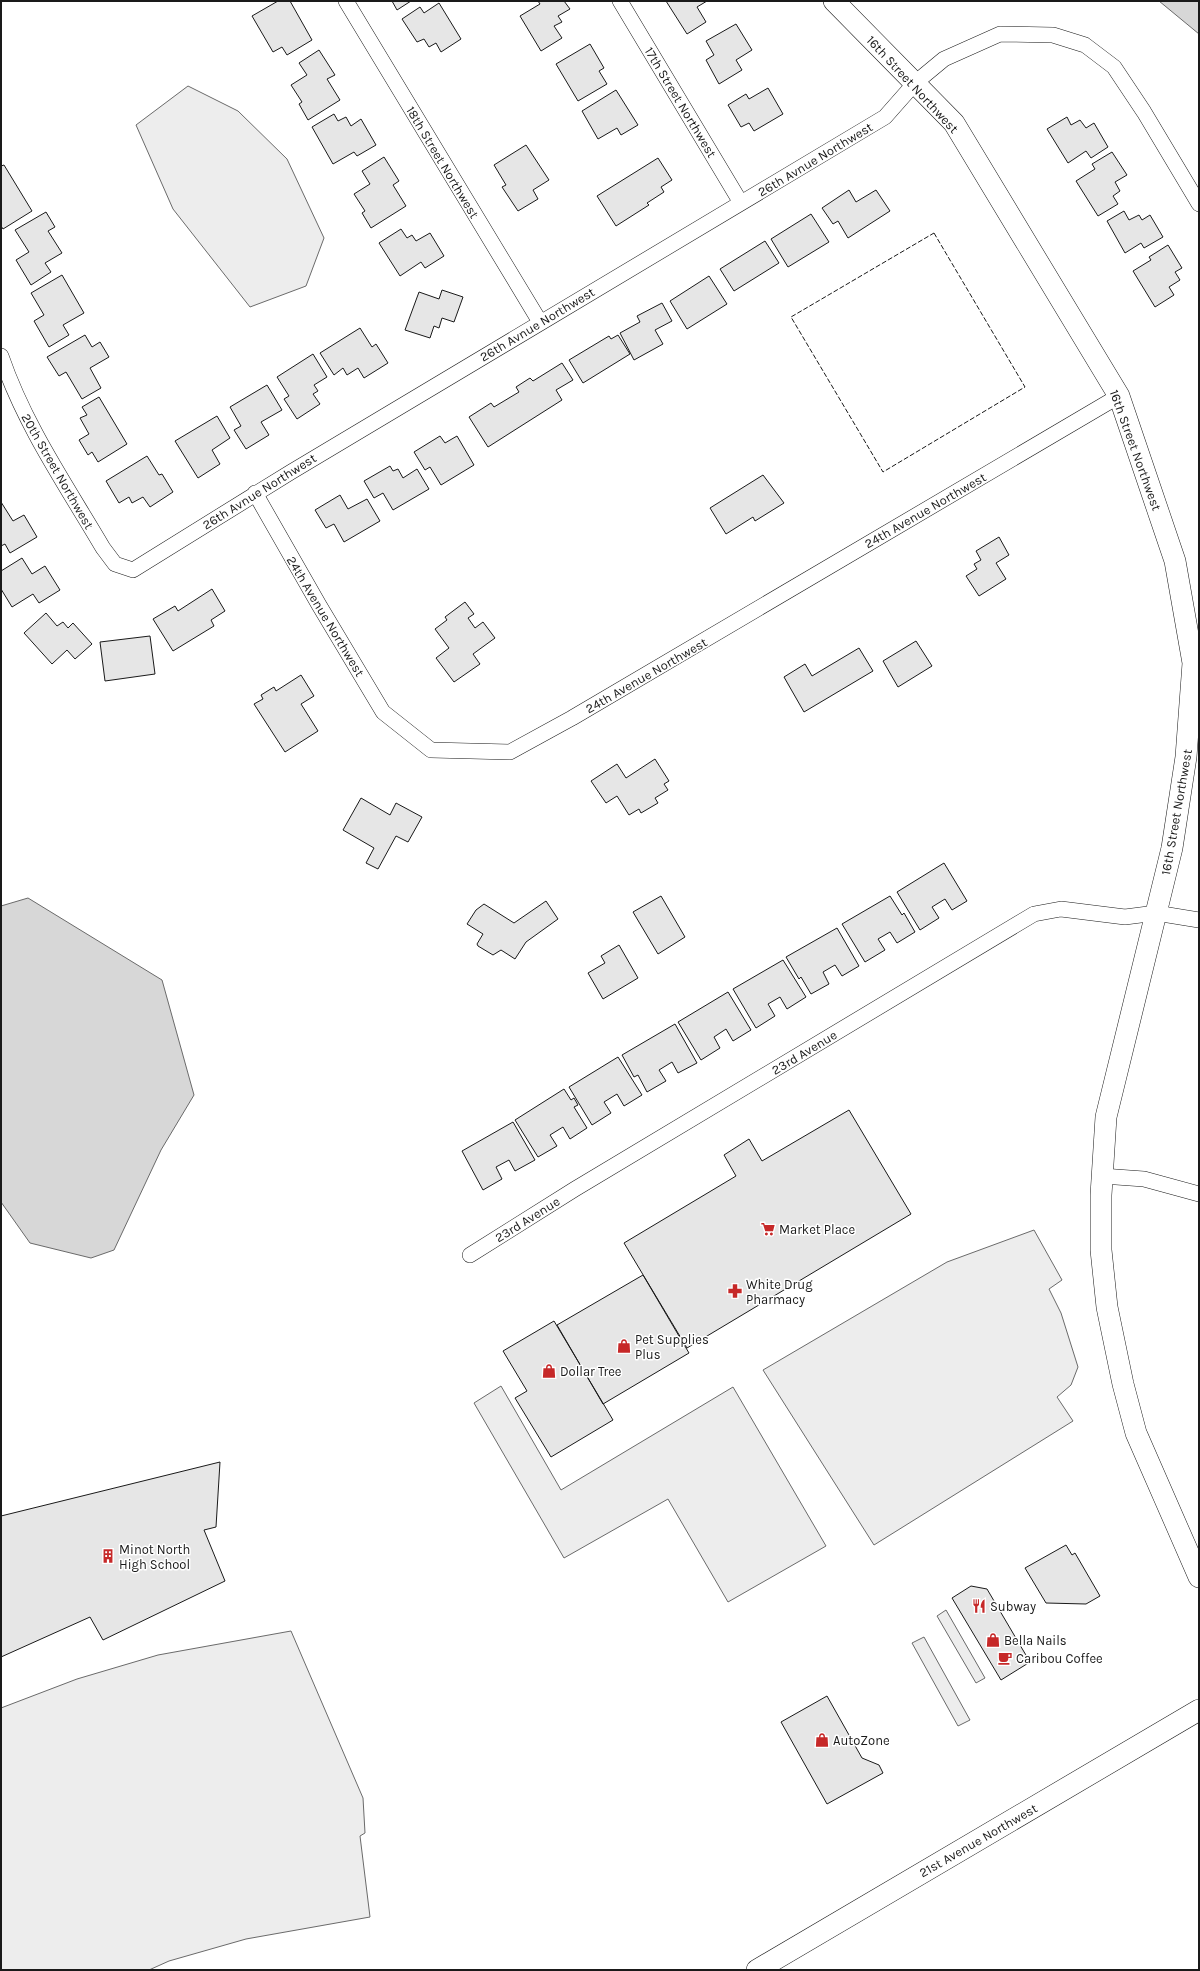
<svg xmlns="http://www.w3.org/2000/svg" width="1200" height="1971" font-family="Karla,sans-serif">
  <rect width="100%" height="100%" fill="#fff"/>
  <!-- built -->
  <path fill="#ededed" stroke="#6a6a6a" d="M188,86L238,111L287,159L324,238L306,286L250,307L173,209L136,125Z
    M1034,1230L1062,1280L1049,1289L1061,1313L1078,1367L1071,1385L1057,1397L1073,1421L874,1545L763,1370L947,1262Z
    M501,1386L561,1490L733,1387L826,1546L728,1602L668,1499L564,1558L474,1403Z
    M946,1610L985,1678L976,1683L937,1616Z
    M291,1631L363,1798L365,1833L360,1836L370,1917L246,1939L169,1961L149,1970H1V1708L77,1679L158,1655Z
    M924,1637L970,1720L958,1726L912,1643Z"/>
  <!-- water -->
  <path fill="#d7d7d7" stroke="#6a6a6a" d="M1159,1H1199V34Z
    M28,898L162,980L194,1095L161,1150L114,1250L91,1258L30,1243L1,1202V906Z"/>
  <!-- building -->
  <path fill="#e6e6e6" stroke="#1a1a1a" d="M278,1H290L312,40L287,55L282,47L273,52L252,16Z
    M392,1H411L397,10Z
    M538,1H564L570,9L558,16L562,22L554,26L562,38L541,51L520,16L540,4Z
    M666,1H707L697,7L706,22L687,34Z
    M439,3L461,39L441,52L436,43L429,47L424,39L417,42L402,19L420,7L424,13Z
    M736,24L752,50L736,60L742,70L719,84L706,60L714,55L706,41Z
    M590,44L604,68L599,71L607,84L578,101L556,64Z
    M319,50L335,75L327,79L340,100L308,120L299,104L302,102L291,85L307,75L299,63Z
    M768,88L783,114L754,131L749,123L741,127L728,105L746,94L749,99Z
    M616,90L638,125L621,135L617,128L598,139L582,111Z
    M334,114L338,121L346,117L351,126L361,119L376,145L357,156L354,152L333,164L312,127Z
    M1067,117L1071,125L1080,120L1086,128L1094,123L1108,147L1091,158L1086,151L1068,163L1047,129Z
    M526,145L549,180L533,190L538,199L518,211L502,187L506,185L494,165Z
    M1112,152L1127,175L1115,182L1120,191L1113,196L1118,204L1098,216L1076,181L1095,169L1092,164Z
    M384,157L399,181L393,185L406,206L371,228L362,213L365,211L354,194L370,184L362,171Z
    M658,158L672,180L661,187L664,192L647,203L649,205L616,226L597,196Z
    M4,165L32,211L3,229L1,226V166Z
    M849,190L856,202L876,190L890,211L848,238L838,221L833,224L822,208Z
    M1124,211L1129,220L1139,215L1142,220L1150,215L1163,237L1144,248L1141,243L1125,253L1107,221Z
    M46,212L55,227L48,231L62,253L45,263L51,272L31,285L16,260L29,252L15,230Z
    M811,214L829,242L788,267L771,239Z
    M401,229L407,238L412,235L416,241L430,233L444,256L425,268L421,262L400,276L379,243Z
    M765,241L779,263L734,291L720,269Z
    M1168,245L1182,268L1175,272L1180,280L1169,287L1174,295L1155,307L1133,271L1151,260L1149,257Z
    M62,275L84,313L63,325L69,335L49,347L34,321L44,315L31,293Z
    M709,276L727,304L687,329L670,301Z
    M442,290L463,297L454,322L442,318L439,328L434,326L430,338L405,330L419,292L439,299Z
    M662,303L672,321L655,330L663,344L634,360L620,333L640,322L637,316Z
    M360,328L372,347L376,344L388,363L364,378L358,368L347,375L343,368L334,375L320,353Z
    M85,335L92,347L100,342L109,357L90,368L101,388L82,399L66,372L59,376L47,357Z
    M618,335L630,354L583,383L569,360L609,336L611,339Z
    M313,354L327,377L314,385L318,391L313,394L320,404L297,419L284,399L289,396L277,377Z
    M562,363L573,380L556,390L562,400L488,447L469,417L491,403L494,407L519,392L516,387L530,378L533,381Z
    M267,385L282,410L261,422L269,435L246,449L234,430L241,426L230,407Z
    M99,397L127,444L98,462L92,452L88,455L79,440L89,434L80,418L87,415L82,407Z
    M217,416L230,438L212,450L220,464L198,478L175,441Z
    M440,436L445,443L457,436L474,465L441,485L430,467L425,470L414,452Z
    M147,456L159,475L162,474L173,492L150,507L143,497L132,503L129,497L119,503L106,481Z
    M390,466L393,471L398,469L403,478L417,469L429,489L393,510L383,493L374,498L364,481Z
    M763,475L784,503L755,521L753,517L726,534L710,508Z
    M340,495L348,509L367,499L380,521L344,542L334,524L326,528L315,510Z
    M1,502L13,521L24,515L37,537L10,553L5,544L1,546Z
    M999,537L1009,555L996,563L1006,579L979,596L966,576L977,569L974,564L981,560L976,551Z
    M22,558L32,574L45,566L60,590L39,603L33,594L12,607L1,589V571Z
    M212,589L225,611L211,620L214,626L173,651L153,619L175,606L178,611Z
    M465,602L474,614L468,618L475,628L483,622L495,638L473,654L480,664L454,682L436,658L449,648L435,629L447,620L445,617Z
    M46,613L57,626L63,622L68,628L73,623L92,644L75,659L67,650L52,664L24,633Z
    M150,636L155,674L105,681L100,642Z
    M916,641L932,666L898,687L883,661Z
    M859,648L873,671L804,712L784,677L805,664L812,676Z
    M301,675L314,696L301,704L318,731L285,752L254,704L263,699L261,695L274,687L276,691Z
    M655,759L669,781L664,784L668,790L655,798L658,803L641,813L639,809L629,815L617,796L606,803L591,781L617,764L626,778Z
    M361,798L390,815L396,803L422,817L408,842L396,836L378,869L366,863L374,848L343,830Z
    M944,863L967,901L952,910L945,899L932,907L939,918L920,930L897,892Z
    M661,896L685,937L658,954L633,912Z
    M890,896L902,915L904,913L915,932L897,943L890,932L878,939L885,950L865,962L842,924Z
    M546,901L558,919L526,942L515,959L501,950L493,955L478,946L477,944L483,934L467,924L476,910L484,904L514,923Z
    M837,928L859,966L842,976L835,965L823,972L829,984L811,994L801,977L799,979L786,957Z
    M619,945L638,978L603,999L588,973L605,963L601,956Z
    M783,960L806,997L787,1009L780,997L768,1004L775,1016L756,1028L733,989Z
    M728,992L751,1030L733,1041L726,1029L714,1037L720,1048L701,1060L678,1022Z
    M675,1024L697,1063L678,1073L672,1062L659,1070L666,1081L647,1092L638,1075L634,1077L622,1055Z
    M618,1057L642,1095L624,1106L617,1094L604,1102L611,1113L592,1125L569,1087Z
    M564,1089L571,1100L574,1098L578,1105L574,1107L587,1128L570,1139L563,1127L550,1135L557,1146L538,1157L515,1120Z
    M849,1110L911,1214L687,1348L624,1243L736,1176L724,1155L749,1139L762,1161Z
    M513,1122L535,1160L515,1171L509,1160L496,1167L502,1179L483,1190L462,1151Z
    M643,1275L689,1353L603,1404L557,1325Z
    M554,1321L613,1420L551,1457L515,1398L527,1391L503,1351Z
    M220,1462L216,1527L204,1530L225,1581L103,1640L90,1617L1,1657V1516Z
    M1066,1545L1072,1555L1075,1553L1100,1596L1086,1604L1046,1603L1025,1568Z
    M971,1586L987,1589L1030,1662L1001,1680L952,1598Z
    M827,1696L862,1758L879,1765L883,1773L827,1804L781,1722Z"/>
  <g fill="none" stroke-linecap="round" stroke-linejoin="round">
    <defs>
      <path id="street" d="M346,1L540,322
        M620,1L741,203
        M1,356C25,426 66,485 103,548L115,564L133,570L291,472L885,117L915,83L944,59L1000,34L1053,35L1085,45L1114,67L1144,112L1199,204
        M255,493L319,605L383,712L431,750L510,752L572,718L1119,396
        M1102,1176L1144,1179L1199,1194
        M470,1255L575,1189L1034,914L1061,909L1125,917L1156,913L1199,920"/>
      <path id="secondary" d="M834,1L954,123L1119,396L1175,561L1193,663L1186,757L1172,848L1106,1117L1101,1195V1250L1107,1307L1123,1384L1136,1433L1199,1577
        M757,1970L1199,1710"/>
    </defs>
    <!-- street casing -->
    <use href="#street" stroke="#1a1a1a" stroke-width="16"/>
    <!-- secondary casing -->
    <use href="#secondary" stroke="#1a1a1a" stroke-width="22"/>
    <!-- street -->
    <use href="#street" stroke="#fff" stroke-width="15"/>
    <!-- secondary -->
    <use href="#secondary" stroke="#fff" stroke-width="21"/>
    <!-- fence -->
    <path stroke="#1a1a1a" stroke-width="1" stroke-dasharray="5 2" stroke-linecap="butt" d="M934,233L1025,387L883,472L791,317Z"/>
  </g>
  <!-- icons -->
  <defs>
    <symbol id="supermarket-bare" viewBox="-9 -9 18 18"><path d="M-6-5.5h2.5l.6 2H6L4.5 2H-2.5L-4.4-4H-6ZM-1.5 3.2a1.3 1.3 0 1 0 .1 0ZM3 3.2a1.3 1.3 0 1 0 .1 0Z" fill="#c62828" stroke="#fff" stroke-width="2.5" paint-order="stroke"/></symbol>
    <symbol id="pharmacy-bare" viewBox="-9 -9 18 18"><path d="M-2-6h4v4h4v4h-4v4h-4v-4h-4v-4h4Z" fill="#c62828" stroke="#fff" stroke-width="2.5" paint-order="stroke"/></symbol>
    <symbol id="shop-bare" viewBox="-9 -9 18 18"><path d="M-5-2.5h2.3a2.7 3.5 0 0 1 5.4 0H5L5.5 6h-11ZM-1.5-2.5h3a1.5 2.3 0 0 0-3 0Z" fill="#c62828" stroke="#fff" stroke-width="2.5" paint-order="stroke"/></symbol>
    <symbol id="building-bare" viewBox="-9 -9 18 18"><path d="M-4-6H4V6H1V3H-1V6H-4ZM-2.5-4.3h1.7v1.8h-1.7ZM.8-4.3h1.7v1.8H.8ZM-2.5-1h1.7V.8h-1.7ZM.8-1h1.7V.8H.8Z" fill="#c62828" stroke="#fff" stroke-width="2.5" paint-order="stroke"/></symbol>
    <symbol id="restaurant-bare" viewBox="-9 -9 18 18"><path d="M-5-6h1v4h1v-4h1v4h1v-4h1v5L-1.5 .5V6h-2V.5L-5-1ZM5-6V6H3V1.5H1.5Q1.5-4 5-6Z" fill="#c62828" stroke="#fff" stroke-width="2.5" paint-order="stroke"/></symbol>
    <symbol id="cafe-bare" viewBox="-9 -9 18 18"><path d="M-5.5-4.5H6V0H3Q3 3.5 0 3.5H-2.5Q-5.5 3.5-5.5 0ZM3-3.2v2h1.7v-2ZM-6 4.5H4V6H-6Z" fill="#c62828" stroke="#fff" stroke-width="2.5" paint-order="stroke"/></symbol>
  </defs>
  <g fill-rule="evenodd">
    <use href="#supermarket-bare" x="758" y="1219" width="20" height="20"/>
    <use href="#pharmacy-bare" x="725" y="1281" width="20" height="20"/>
    <use href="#shop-bare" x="614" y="1336" width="20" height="20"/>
    <use href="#shop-bare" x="539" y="1361" width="20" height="20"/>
    <use href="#building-bare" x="98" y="1546" width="20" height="20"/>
    <use href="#restaurant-bare" x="969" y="1596" width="20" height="20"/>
    <use href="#shop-bare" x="983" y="1630" width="20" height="20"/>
    <use href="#cafe-bare" x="995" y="1648" width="20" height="20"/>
    <use href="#shop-bare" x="812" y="1730" width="20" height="20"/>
  </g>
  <g text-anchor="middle" stroke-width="3" stroke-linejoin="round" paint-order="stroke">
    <!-- street labels -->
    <g font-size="13" fill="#1a1a1a" stroke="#fff">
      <text transform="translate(913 84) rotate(47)" y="5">16th Street Northwest</text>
      <text transform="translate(681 102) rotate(59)" y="5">17th Street Northwest</text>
      <text transform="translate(815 159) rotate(-31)" y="5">26th Avnue Northwest</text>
      <text transform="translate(443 162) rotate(59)" y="5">18th Street Northwest</text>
      <text transform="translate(537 324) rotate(-31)" y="5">26th Avnue Northwest</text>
      <text transform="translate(1136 450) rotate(70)" y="5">16th Street Northwest</text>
      <text transform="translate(58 471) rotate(60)" y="5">20th Street Northwest</text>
      <text transform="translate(259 491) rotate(-32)" y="5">26th Avnue Northwest</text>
      <text transform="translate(925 510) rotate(-30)" y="5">24th Avenue Northwest</text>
      <text transform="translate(326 616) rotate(59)" y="5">24th Avenue Northwest</text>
      <text transform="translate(646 675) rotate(-30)" y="5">24th Avenue Northwest</text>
      <text transform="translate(1176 812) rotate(-80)" y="5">16th Street Northwest</text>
      <text transform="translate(804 1052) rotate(-31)" y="5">23rd Avenue</text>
      <text transform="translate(527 1219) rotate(-32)" y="5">23rd Avenue</text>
      <text transform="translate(978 1840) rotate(-30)" y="5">21st Avenue Northwest</text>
    </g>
    <!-- poi labels -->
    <g font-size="13" fill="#1a1a1a" stroke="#fff" text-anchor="start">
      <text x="779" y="1234">Market Place</text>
      <text x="746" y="1289">White Drug<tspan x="746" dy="15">Pharmacy</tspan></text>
      <text x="635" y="1344">Pet Supplies<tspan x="635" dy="15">Plus</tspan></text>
      <text x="560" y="1376">Dollar Tree</text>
      <text x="119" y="1554">Minot North<tspan x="119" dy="15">High School</tspan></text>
      <text x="990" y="1611">Subway</text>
      <text x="1004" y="1645">Bella Nails</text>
      <text x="1016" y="1663">Caribou Coffee</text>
      <text x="833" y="1745">AutoZone</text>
    </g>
  </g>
  <!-- border -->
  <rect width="1200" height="1971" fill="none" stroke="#1a1a1a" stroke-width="4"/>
</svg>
